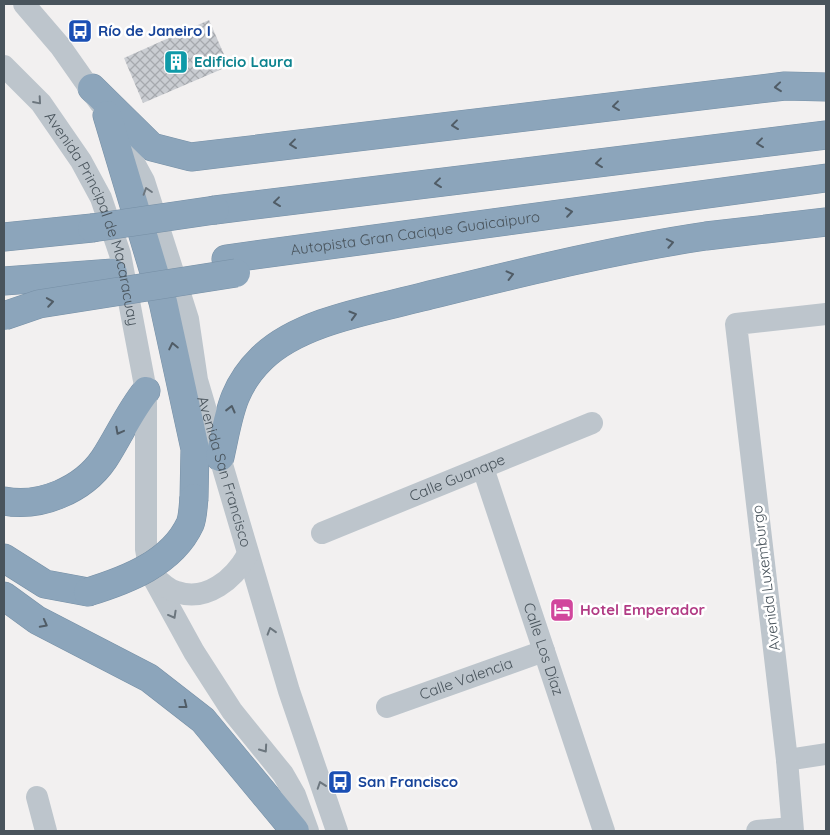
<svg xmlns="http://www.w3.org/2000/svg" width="830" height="835" font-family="Quicksand,sans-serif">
  <defs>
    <pattern id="building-cross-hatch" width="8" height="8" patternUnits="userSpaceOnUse" patternTransform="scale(1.25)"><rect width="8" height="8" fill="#cacdd2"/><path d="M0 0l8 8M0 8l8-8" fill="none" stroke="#a6a9ae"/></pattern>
  </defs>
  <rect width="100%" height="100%" fill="#f2f0f0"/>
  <!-- building -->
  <path fill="url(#building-cross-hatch)" d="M209,20L229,66L143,103L124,58Z"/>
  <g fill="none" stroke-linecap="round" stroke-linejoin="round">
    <defs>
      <g id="highway">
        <path d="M92,88L152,147L191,157L785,86L826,87"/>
        <path d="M107,115L163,302L195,449L194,498"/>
        <path d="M215,210L826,135"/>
        <path d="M4,237L92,228"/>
        <path id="s6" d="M226,259L826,178"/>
        <path d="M4,281L113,273"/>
        <path d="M220,457C229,417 231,388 262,358C300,321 372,310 422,297C516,274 611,250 706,236C746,231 786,227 826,222"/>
        <path d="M4,501C40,508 83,490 104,459C119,436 129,412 146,391"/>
        <path d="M4,558L45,584L88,592"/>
        <path d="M4,596L37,620L149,678L203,720L295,831"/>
      </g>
    </defs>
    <!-- highway casing -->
    <use href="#highway" stroke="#7790a6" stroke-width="29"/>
    <!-- minor -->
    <g stroke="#bdc5cc" stroke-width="22">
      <path d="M24,4L60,46L100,103"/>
      <path id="s1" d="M4,66L41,103L81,161L101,198L120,254L146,391V549L150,572L194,652L232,711L283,774L295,795L308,831"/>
      <path id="s2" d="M121,139L144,181L188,319L197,380L289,691L337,831"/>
      <path id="s3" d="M483,468L604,831"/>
      <path id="s4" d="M322,533L592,423"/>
      <path d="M154,576C160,582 168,590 177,592C207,602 234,579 248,554"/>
      <path id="s5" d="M387,707L544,651"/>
      <path d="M787,760L826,754"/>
      <path d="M37,797L46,831"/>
      <path d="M757,831L792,828"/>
      <path d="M793,831L787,760L736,324L826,314"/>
    </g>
    <!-- highway -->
    <use href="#highway" stroke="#8ca5bb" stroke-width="28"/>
    <defs>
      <path id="highway-bridge" d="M92,228L215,210
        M4,316L39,304L236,273
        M88,592C127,580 172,563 190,524C193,517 193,506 194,498"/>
    </defs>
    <!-- highway-bridge casing -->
    <use href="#highway-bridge" stroke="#7790a6" stroke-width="29" stroke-linecap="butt"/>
    <!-- highway-bridge -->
    <use href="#highway-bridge" stroke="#8ca5bb" stroke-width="28"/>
  </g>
  <!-- one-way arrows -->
  <defs><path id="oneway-chevron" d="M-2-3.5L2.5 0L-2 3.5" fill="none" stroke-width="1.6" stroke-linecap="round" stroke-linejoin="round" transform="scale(1.25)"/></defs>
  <g stroke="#505c66">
    <use href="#oneway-chevron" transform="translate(778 87) rotate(174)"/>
    <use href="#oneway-chevron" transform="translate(616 106) rotate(173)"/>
    <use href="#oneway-chevron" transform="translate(455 125) rotate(173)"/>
    <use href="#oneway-chevron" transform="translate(760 143) rotate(173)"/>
    <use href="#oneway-chevron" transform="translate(293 144) rotate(173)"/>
    <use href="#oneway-chevron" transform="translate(599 163) rotate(173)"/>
    <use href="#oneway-chevron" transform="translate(438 183) rotate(173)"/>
    <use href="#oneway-chevron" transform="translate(277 202) rotate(173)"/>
    <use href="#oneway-chevron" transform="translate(569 212) rotate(-8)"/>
    <use href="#oneway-chevron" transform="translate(670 243) rotate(-11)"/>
    <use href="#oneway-chevron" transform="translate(510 275) rotate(-14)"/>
    <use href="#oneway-chevron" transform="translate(50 302) rotate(-9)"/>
    <use href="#oneway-chevron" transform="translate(353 315) rotate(-16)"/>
    <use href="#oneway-chevron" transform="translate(173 346) rotate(-102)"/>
    <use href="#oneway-chevron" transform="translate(231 409) rotate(-76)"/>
    <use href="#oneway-chevron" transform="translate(119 431) rotate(118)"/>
    <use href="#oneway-chevron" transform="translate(44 624) rotate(28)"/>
    <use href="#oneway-chevron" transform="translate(184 705) rotate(38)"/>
  </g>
  <g stroke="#6c767e">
    <use href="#oneway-chevron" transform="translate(38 101) rotate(49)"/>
    <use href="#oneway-chevron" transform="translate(147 191) rotate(-108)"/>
    <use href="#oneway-chevron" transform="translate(173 615) rotate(61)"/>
    <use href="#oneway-chevron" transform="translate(271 631) rotate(-107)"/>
    <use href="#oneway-chevron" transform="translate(264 749) rotate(55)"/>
    <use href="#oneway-chevron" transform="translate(321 785) rotate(-109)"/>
  </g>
  <!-- icons -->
  <defs>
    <symbol id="bus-square" viewBox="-11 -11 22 22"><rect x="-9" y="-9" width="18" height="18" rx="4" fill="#1a4fb4" stroke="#fff"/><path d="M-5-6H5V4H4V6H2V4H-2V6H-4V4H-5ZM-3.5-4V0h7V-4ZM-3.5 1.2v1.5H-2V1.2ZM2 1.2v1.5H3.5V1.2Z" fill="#fff"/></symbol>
    <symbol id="building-square" viewBox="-11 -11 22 22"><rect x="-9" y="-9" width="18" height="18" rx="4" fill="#0f9aa8" stroke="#fff"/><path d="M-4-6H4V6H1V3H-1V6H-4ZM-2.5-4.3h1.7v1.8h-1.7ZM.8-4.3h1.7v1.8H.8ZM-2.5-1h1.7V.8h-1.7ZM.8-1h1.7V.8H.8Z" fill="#fff"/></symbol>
    <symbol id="hotel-square" viewBox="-11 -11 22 22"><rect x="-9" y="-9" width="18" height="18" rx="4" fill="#d1479c" stroke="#fff"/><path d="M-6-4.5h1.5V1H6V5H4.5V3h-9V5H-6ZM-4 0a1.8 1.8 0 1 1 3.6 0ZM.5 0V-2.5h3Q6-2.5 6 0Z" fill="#fff"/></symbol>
  </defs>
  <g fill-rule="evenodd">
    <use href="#bus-square" x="66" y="17" width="28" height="28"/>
    <use href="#building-square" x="162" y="48" width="28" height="28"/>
    <use href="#hotel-square" x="548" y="596" width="28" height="28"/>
    <use href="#bus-square" x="326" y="768" width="28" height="28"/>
  </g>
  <g text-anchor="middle" stroke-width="5" stroke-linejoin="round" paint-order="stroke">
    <!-- transit labels -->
    <g font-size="15" font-weight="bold" fill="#164399" stroke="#fff" text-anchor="start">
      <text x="98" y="36">Río de Janeiro I</text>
      <text x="358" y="787">San Francisco</text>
    </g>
    <!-- culture labels -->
    <g font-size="15" font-weight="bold" fill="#0d838f" stroke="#fff" text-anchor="start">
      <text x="194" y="67">Edificio Laura</text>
    </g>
    <!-- street labels -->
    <g font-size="15" fill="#49545c" stroke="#fff">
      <text dy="5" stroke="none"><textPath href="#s1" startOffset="181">Avenida Principal de Macaracuay</textPath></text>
      <text dy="5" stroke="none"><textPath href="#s6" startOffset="191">Autopista Gran Cacique Guaicaipuro</textPath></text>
      <text dy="5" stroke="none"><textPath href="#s2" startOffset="350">Avenida San Francisco</textPath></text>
      <text dy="5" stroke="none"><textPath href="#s4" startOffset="146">Calle Guanape</textPath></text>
      <text transform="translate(766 578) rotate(-97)" y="5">Avenida Luxemburgo</text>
      <text dy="5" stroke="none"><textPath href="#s3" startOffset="191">Calle Los Díaz</textPath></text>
      <text dy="5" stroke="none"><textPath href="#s5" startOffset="84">Calle Valencia</textPath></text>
    </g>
    <!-- hotel labels -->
    <g font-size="15" font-weight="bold" fill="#b23c85" stroke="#fff" text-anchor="start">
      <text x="580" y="615">Hotel Emperador</text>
    </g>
  </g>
  <!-- border -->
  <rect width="830" height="835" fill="none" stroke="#49545c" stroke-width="10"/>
</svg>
